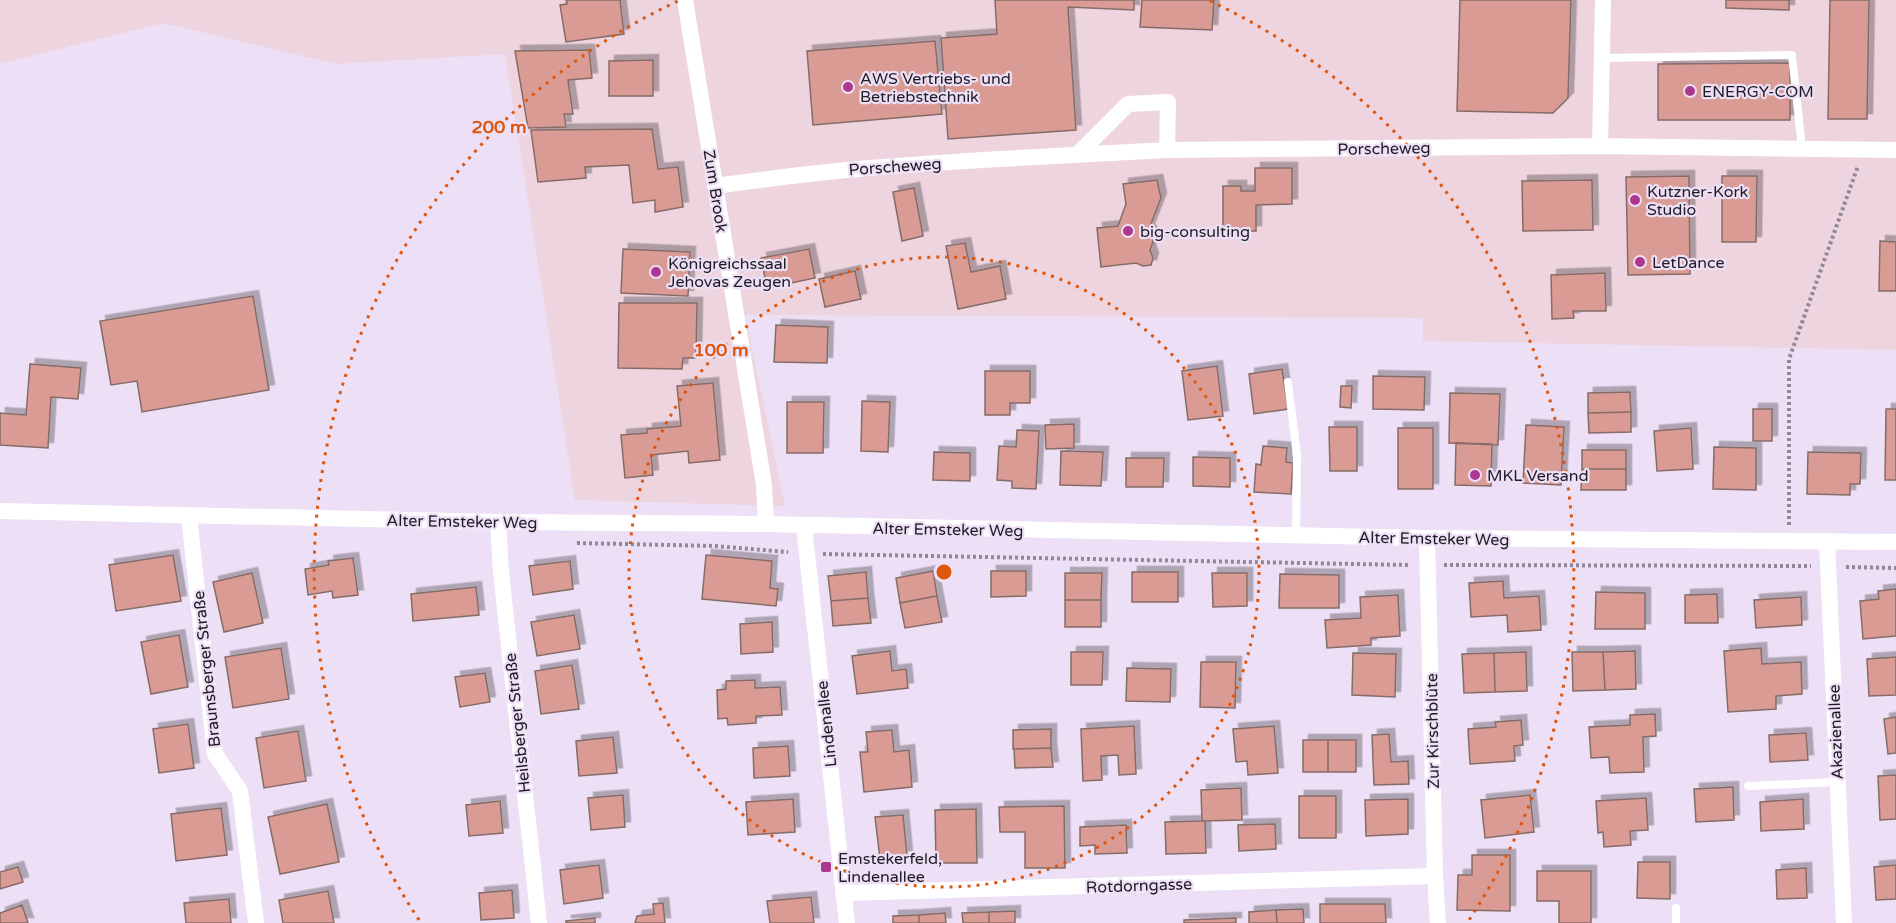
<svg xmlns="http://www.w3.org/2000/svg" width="1896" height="923" font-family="'Varela Round',sans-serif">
  <defs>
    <filter id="shadow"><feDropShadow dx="5.5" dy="-5.5" stdDeviation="0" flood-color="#0004"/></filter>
  </defs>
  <rect width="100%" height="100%" fill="#ede0f6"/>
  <!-- industrial -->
  <path fill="#edd4de" d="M0,0H1896V350L1423,341V318L745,315L785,506L575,500L505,54L336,64L163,23L0,64Z"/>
  <!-- building -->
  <path fill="#d99b93" stroke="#856c68" stroke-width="1.5" filter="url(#shadow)" d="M567,0H620L624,34L566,42L560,5L567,4Z
    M995,0H1134V10L1068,7L1076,130L948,139L941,38L997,34Z
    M1142,0H1214L1212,30L1140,27Z
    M1460,0H1571L1568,98L1553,113L1457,111Z
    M1726,0H1789V10L1726,8Z
    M1830,0H1869L1867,119H1828Z
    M935,41L942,114L813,125L807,51Z
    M589,50L592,78L568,80L573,114H564L566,127L528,128L515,51Z
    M653,60V96H609V61Z
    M1790,63V120H1658V64Z
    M652,129L658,169L678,167L683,207L655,212V200L633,203L629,165L585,167L586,178L538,182L531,130Z
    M1255,168H1292V204L1256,205V231H1223V186H1241V191H1255Z
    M1689,176L1690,274L1628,275L1626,177Z
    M1722,176H1757L1756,242H1722Z
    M1157,180L1161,198L1149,229L1153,235V242L1150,250L1153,258L1151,265L1143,266L1136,263L1101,267L1097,228L1118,226L1126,204L1123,184Z
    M1592,180L1593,230L1523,231L1522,181Z
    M914,188L923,236L902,241L893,192Z
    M1880,241L1896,242V291H1879Z
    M965,243L971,272L1000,266L1006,299L958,309L946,246Z
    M623,249L690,252L688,296L621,293Z
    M809,249L815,278L767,288L761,258Z
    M855,271L861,299L825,307L819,279Z
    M1605,273L1606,311H1573L1574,318L1552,319L1551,275Z
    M253,296L269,390L142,412L137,381L111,385L100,321Z
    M619,303H697L696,358H683L682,369L618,368Z
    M776,325L828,327L827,363L774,362Z
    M30,364L81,368L78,399L51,397L48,448L0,445V413L26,415Z
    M1217,366L1223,416L1188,420L1182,371Z
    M1282,369L1288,409L1254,414L1249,374Z
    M985,371H1030V403H1010V415H985Z
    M1373,376L1425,377L1424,410L1373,409Z
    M713,383L720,460L689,463L688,451L651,455L653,475L625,478L621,435L647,433V429L681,426L677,386Z
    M1341,386H1352L1351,408L1340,407Z
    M1630,392L1631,412L1588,413V393Z
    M1450,393L1500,394L1498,445L1449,443Z
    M862,401L890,402L888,452L861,451Z
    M787,402H824L823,453H787Z
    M1753,409H1772V441H1753Z
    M1886,409H1896V480H1885Z
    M1631,412V432L1589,433L1588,413Z
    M1074,424V448L1046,449L1045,425Z
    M1526,425L1564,427L1561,485L1523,483Z
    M1329,427H1357V471H1330Z
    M1398,428H1433V489H1398Z
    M1691,428L1693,469L1657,471L1654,431Z
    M1017,430L1039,431L1036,489L1012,488V481L997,480L999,446L1016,447Z
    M1456,443L1492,444L1491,486L1455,485Z
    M1263,446L1287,448L1286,462L1293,463L1291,494L1254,492L1256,464L1261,465Z
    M1714,447L1756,448V490L1713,489Z
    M1582,450H1626V469H1582Z
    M1061,451L1103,452L1101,486L1060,485Z
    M934,452L970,453V481L933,480Z
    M1808,452L1861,453L1860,484H1850V495L1807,494Z
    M1193,457L1230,458V487L1193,486Z
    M1126,458H1164L1163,487H1126Z
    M1582,469H1626V490H1581Z
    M173,555L181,601L116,611L109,565Z
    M706,555L772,561L770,588L778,589L776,606L702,599Z
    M353,558L358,595L333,598L332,591L308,595L305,569L329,565L328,561Z
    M570,561L573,589L533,595L529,566Z
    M933,571L937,596L900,603L896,578Z
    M991,571H1026V596L991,597Z
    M866,572L868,598L831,601L828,576Z
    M1132,572H1178V602H1132Z
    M252,573L263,623L224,632L213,582Z
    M1065,573H1102L1101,600H1065Z
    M1212,573H1247V606L1213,607Z
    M1280,574L1339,575V608H1279Z
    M1503,581L1504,598L1539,596L1541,630L1508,632L1507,615L1471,617L1469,583Z
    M476,587L479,615L413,621L411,594Z
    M1896,589V636L1863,639L1860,601L1879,599L1878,591Z
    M1596,592L1645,593V629H1595Z
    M1717,594L1718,623H1685V595Z
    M1398,595L1400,636L1371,638V645L1327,648L1325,620L1361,618L1360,597Z
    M937,596L942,622L905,628L900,603Z
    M1801,597L1802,625L1756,628L1754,600Z
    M868,598L871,623L833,626L831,601Z
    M1065,600H1101V627H1065Z
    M574,615L580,649L537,656L531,622Z
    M772,622L773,652L741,654L740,624Z
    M179,635L188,687L151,694L141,642Z
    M281,648L289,699L233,708L225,657Z
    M1761,648L1762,664L1801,662L1802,694L1776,696V709L1728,712L1724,651Z
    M890,651L892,671L906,669L908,688L857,694L852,656Z
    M1635,651L1636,689L1605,690L1603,652Z
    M1071,652H1103L1102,685H1071Z
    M1526,652L1527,691L1495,692L1494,653Z
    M1572,652H1603L1605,690L1573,691Z
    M1353,653L1396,654L1395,697L1352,695Z
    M1494,653L1495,692L1464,693L1462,654Z
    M1896,657V695L1869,696L1867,659Z
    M1201,662H1236L1235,708L1200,707Z
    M572,665L579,709L541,714L535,671Z
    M1127,668L1171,669L1170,702L1126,701Z
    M485,673L490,702L460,707L455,677Z
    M755,680V688L780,687L782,715L756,716V723L728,725L727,718L718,719L717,690L726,689V681Z
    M1655,714L1656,736L1643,737L1644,772L1610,773L1609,757L1591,758L1589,727L1630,725V715Z
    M1896,717V753L1888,754L1884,719Z
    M1521,720L1523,745L1514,746L1515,761L1470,764L1468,729L1496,727L1495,722Z
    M188,724L194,768L159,773L153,729Z
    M1134,726L1136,774L1119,775L1118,755L1101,756L1102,780L1083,781L1081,729Z
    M1274,726L1278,773L1248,775L1247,761L1236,762L1233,729Z
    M1051,729V748L1013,749V730Z
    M892,730L894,752L909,750L912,787L864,792L860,752H868L866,732Z
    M298,731L306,781L264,788L256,738Z
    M1806,733L1808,760L1770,762L1769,735Z
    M1389,734L1391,762L1408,761L1409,784L1374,785L1372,735Z
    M613,737L617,773L579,776L576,741Z
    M1303,740H1328V772H1303Z
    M1328,740H1356V772H1328Z
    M788,746L790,776L754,778L753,748Z
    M1051,748L1053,767L1015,768L1014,749Z
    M1896,775V819L1880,820L1878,776Z
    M1733,787L1734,820L1696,822L1694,789Z
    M1241,788L1242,820L1202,821L1201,790Z
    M623,795L625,827L591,830L588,798Z
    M1530,795L1534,832L1485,838L1481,800Z
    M1299,796H1336V838H1299Z
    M1646,798L1648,830L1630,831L1631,845L1604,847L1603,832L1598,833L1596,801Z
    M793,799L795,832L748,835L746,802Z
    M1408,799V834L1366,836L1365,800Z
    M1803,799L1804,829L1761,831L1760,802Z
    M500,801L503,833L469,836L466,805Z
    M327,804L339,862L280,874L268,817Z
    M1064,806L1065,868H1025V832H1000L999,807Z
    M221,808L227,855L176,861L171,814Z
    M976,809L977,863H936L935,810Z
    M903,815L907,856L880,859L875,817Z
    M1202,821H1205L1206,853L1166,854L1165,822Z
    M1275,824L1276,849L1239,851L1238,825Z
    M1126,825L1127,853L1095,854V845L1080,846V827Z
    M1472,855H1510V911L1457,910L1458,875H1472Z
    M1638,862H1670V899L1637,898Z
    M599,865L603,898L564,904L560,870Z
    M1896,865V899L1876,900L1874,867Z
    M18,867L23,882L0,889V872Z
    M1806,868L1807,898L1777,899L1776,870Z
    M1537,871H1591V923H1559V901H1537Z
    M512,890L514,918L481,920L479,893Z
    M328,891L334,923H283L279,900Z
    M811,897L814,923H770L767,901Z
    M229,899L231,923H186L184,903Z
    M663,903L665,923H635L637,916L654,914L653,904Z
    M1320,904H1385L1386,923H1320Z
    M22,905L28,923H0V913Z
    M1303,909L1304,923H1277L1276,910Z
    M1276,910L1277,923H1249V912Z
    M1015,911V923H989V912Z
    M989,912V923H963L962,913Z
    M945,913L946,923H919V915Z
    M919,915V923H893V916Z
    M595,918V923H566V921Z
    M1236,918V923H1184V920Z"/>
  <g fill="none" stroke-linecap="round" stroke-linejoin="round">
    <!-- path -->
    <path stroke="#908897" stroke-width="4" stroke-dasharray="3 3" stroke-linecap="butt" d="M1789,525V359L1858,166
      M577,543L715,546L788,552
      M823,554L1409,565
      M1444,565L1811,566
      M1846,567L1896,568"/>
    <!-- service -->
    <path stroke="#fff" stroke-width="8" d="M1602,58L1792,55L1802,149
      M1288,382L1297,456L1296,536
      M1748,786L1837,782
      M1676,908V923"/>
    <!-- minor -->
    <path stroke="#fff" stroke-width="16" d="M685,0L764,485L766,524
      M1600,146L1603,0
      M1167,150L1600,146L1896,150
      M715,186C759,180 803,174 847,170C953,160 1060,156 1167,150L1168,102L1128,104L1077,155
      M0,511L498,522L766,524L1427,538L1896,542
      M189,516L215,754L240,791L256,923
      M498,522L501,572L539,923
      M804,526L847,923
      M1427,538L1435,876L1438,923
      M1827,541L1844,923
      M843,893L1435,876"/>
  </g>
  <!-- distance rings -->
  <g fill="none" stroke="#de560d" stroke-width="3" stroke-dasharray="3 6">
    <circle cx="944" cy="572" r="315"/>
    <path d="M419 920A630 630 0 0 1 678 1M1210 1A630 630 0 0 1 1469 920"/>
  </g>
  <!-- markers -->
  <g fill="#ac378f" stroke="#ede0f6" stroke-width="2">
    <circle cx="848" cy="87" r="6"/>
    <circle cx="1690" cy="91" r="6"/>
    <circle cx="1635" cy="200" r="6"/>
    <circle cx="1128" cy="231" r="6"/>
    <circle cx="1640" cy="262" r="6"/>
    <circle cx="656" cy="272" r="6"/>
    <circle cx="1475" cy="475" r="6"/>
    <rect x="820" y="861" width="12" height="12" rx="3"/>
  </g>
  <g text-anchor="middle" stroke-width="4.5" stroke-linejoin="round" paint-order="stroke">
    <!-- poi labels -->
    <g font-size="16" fill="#1f1b22" stroke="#ede0f6" text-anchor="start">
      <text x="860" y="84">AWS Vertriebs- und<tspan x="860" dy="18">Betriebstechnik</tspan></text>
      <text x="1702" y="97">ENERGY-COM</text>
      <text x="1647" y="197">Kutzner-Kork<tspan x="1647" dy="18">Studio</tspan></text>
      <text x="1140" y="237">big-consulting</text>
      <text x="1652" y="268">LetDance</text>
      <text x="668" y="269">Königreichssaal<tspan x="668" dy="18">Jehovas Zeugen</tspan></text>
      <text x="1487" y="481">MKL Versand</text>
      <text x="838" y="864">Emstekerfeld,<tspan x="838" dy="18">Lindenallee</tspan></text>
    </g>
    <!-- street labels -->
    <g font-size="16" fill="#1f1b22" stroke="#ede0f6">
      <text transform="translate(1384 148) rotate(-1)" y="6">Porscheweg</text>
      <text transform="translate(895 166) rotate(-4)" y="6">Porscheweg</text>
      <text transform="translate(716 191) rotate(81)" y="6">Zum Brook</text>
      <text transform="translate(462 521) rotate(1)" y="6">Alter Emsteker Weg</text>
      <text transform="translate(948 529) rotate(1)" y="6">Alter Emsteker Weg</text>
      <text transform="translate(1434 538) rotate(1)" y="6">Alter Emsteker Weg</text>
      <text transform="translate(206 669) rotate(-96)" y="6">Braunsberger Straße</text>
      <text transform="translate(517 723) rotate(-96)" y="6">Heilsberger Straße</text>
      <text transform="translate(826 724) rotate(-96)" y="6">Lindenallee</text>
      <text transform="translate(1432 731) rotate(-91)" y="6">Zur Kirschblüte</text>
      <text transform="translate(1835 732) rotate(-92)" y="6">Akazienallee</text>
      <text transform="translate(1139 885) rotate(-2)" y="6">Rotdorngasse</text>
    </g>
  </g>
  <circle cx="944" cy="572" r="9" fill="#de560d" stroke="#ede0f6" stroke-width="3"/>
  <g font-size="18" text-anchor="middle" font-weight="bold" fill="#de560d" stroke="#ede0f6" stroke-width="4.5" stroke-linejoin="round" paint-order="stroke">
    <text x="499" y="133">200 m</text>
    <text x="721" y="356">100 m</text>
  </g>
</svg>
